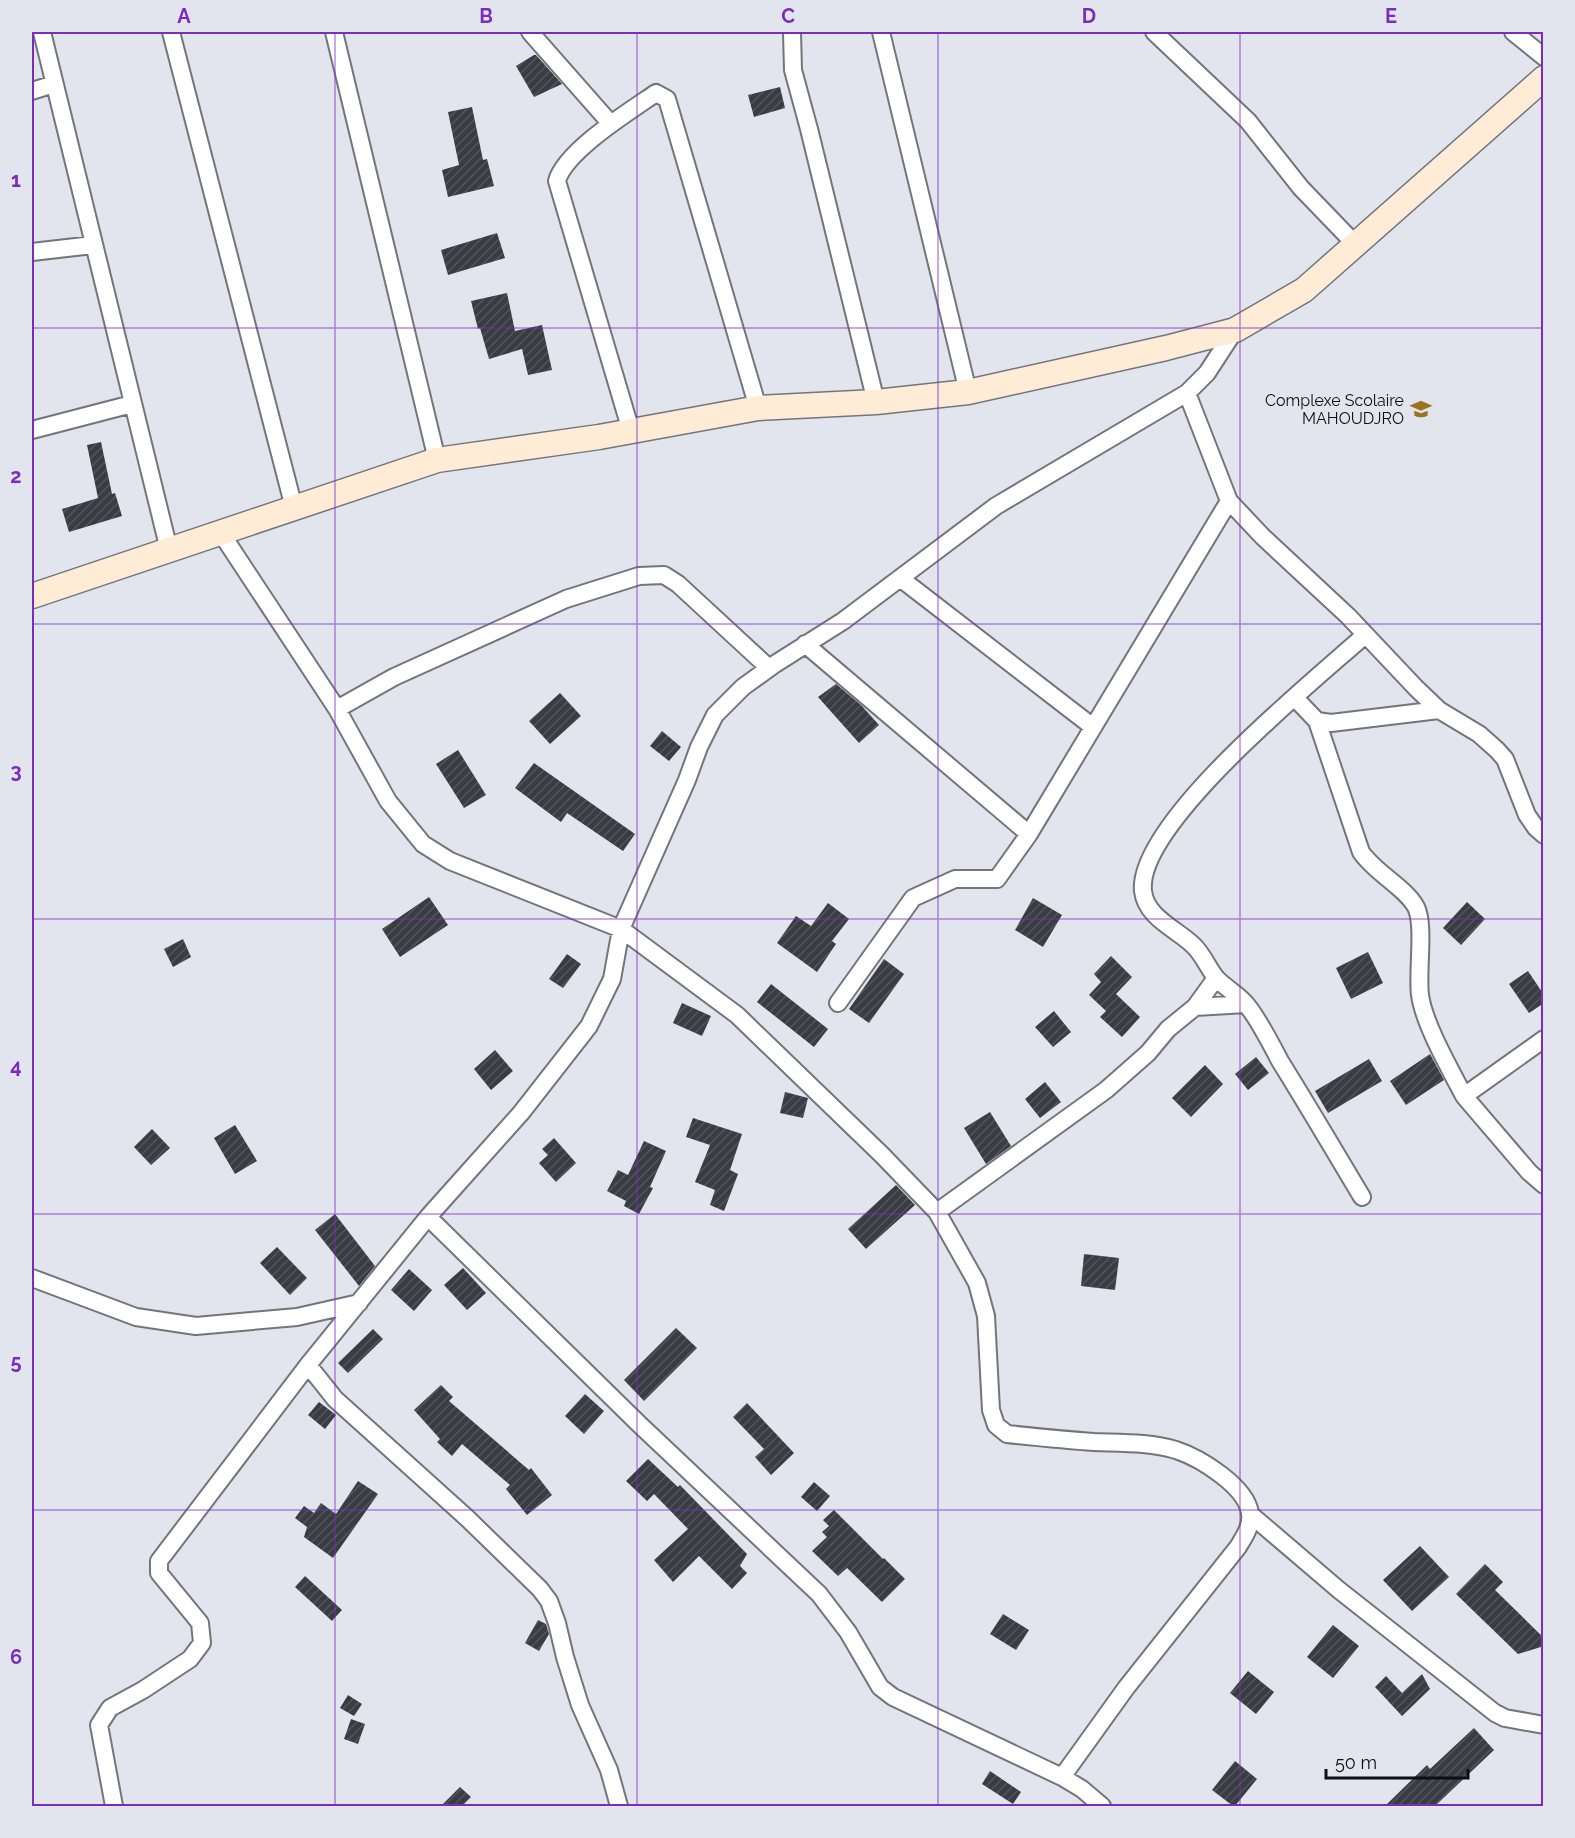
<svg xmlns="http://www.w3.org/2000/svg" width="1575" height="1838" font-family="Raleway,sans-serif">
  <defs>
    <pattern id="building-hatch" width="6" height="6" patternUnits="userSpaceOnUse" patternTransform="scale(1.5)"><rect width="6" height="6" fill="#393c42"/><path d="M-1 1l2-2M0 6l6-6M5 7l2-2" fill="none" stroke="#52555a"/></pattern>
  </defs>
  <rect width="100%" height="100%" fill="#e2e5ee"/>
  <!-- building -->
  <path fill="url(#building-hatch)" d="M534,55H536L562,84L534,97L516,66Z
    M780,87L785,108L754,117L748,95Z
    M472,107L483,160L487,159L494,186L448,197L442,170L459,165L448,112Z
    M497,233L505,258L448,275L441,250Z
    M507,293L515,331L542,325L552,370L528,375L522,349L489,359L480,328L478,329L471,301Z
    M101,442L112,494L115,493L122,516L69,532L62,509L98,498L87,445Z
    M836,684L861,705L879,725L859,743L818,697Z
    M560,693L581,716L550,744L529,721Z
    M662,731L681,747L669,761L650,746Z
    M458,750L486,795L464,808L436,764Z
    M534,763L635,834L623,851L567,813L561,822L515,788Z
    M429,897L448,925L400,957L382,929Z
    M1033,898L1062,915L1043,947L1015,930Z
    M1467,902L1485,919L1461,945L1443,928Z
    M828,903L849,919L832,941L836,944L817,972L777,943L796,916L811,926Z
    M183,939L191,957L173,967L164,949Z
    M1368,952L1383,983L1351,999L1336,968Z
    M567,954L581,964L563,988L549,979Z
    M1111,956L1132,977L1116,994L1140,1017L1122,1037L1100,1017L1106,1011L1089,995L1101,982L1094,974Z
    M884,959L904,974L869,1023L849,1009Z
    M1528,971L1544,995V1003L1529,1013L1509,984Z
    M771,984L828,1029L814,1047L757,1002Z
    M682,1003L711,1016L702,1036L673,1023Z
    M1054,1011L1071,1032L1053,1047L1035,1027Z
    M495,1050L513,1071L491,1090L474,1069Z
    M1430,1054L1444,1080L1406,1105L1390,1081Z
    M1256,1057L1269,1073L1248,1090L1235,1074Z
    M1369,1059L1382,1081L1328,1113L1315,1091Z
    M1205,1065L1223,1084L1191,1117L1172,1098Z
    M1045,1082L1061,1102L1040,1118L1025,1099Z
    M785,1092L808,1098L803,1118L780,1113Z
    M990,1112L1011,1146L986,1164L964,1128Z
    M693,1118L742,1134L730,1170L738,1174L724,1211L710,1205L715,1190L695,1182L710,1145L686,1137Z
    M235,1125L257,1161L235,1174L214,1138Z
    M152,1129L170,1148L151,1165L134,1147Z
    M554,1138L576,1163L556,1182L539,1163L548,1155L542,1149Z
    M644,1141L666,1151L650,1187L653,1188L639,1214L624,1206L626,1201L607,1191L618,1170L628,1175Z
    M896,1185L915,1205L866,1249L848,1229Z
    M335,1214L375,1266L359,1286L315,1230Z
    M277,1247L307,1278L290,1295L260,1263Z
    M1084,1254L1119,1258L1115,1290L1081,1286Z
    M463,1268L486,1293L467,1310L444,1285Z
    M409,1269L432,1290L414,1311L391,1290Z
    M676,1328L697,1348L644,1401L624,1380Z
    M373,1329L383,1339L348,1373L338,1363Z
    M441,1385L453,1397L449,1401L529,1470L531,1468L552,1495L527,1515L506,1489L510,1485L462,1444L452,1456L437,1442L440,1439L414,1410Z
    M585,1394L604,1411L584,1434L565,1416Z
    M319,1402L336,1415L325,1429L308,1415Z
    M747,1403L794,1453L771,1475L755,1457L764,1449L733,1417Z
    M648,1459L678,1487L680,1485L747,1554L740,1566L747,1573L732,1589L699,1556L673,1582L654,1560L688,1529L654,1494L647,1501L626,1481Z
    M358,1481L378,1494L333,1558L304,1537L307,1527L295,1518L304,1506L314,1513L321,1503L336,1514Z
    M814,1482L830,1496L817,1511L801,1497Z
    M834,1510L883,1559L884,1558L905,1579L882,1602L847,1568L838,1576L812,1551L827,1537L822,1532L829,1526L823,1520Z
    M1420,1546L1449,1577L1412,1611L1383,1580Z
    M1485,1564L1503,1582L1495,1590L1544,1638V1646L1518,1654L1456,1594Z
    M305,1576L342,1610L332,1621L295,1587Z
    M1003,1614L1029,1630L1016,1650L990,1634Z
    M538,1620L546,1624L549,1634L539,1651L525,1643Z
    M1333,1625L1359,1646L1333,1678L1307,1657Z
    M1248,1671L1274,1692L1256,1714L1230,1693Z
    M1422,1674L1430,1689L1402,1716L1375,1687L1386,1676L1402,1693Z
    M348,1695L362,1704L354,1716L340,1708Z
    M351,1719L365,1724L358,1744L344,1739Z
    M1474,1728L1494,1750L1435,1806H1385L1427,1765L1430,1769Z
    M1235,1761L1257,1779L1235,1806H1233L1212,1790Z
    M990,1771L1021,1792L1013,1804L982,1784Z
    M460,1787L471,1797L462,1806H441Z"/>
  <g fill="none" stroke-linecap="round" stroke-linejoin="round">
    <defs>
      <path id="street" d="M42,32L169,550
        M171,32L294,508
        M334,32L437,460
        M530,32L611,124
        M792,32L793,70L809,129L876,402
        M881,32L968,392
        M1154,32L1248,121L1301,188L1356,245
        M1513,32L1544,57
        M32,91L54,84
        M32,252L93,245
        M1187,393L1229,501L1263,537L1348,616L1416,688L1439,710L1479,734L1497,750L1505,759L1527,815L1536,828L1544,835
        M32,430L132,404
        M631,431L557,181C565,151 630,111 656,93L667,99L758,408
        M221,533L337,709L388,801L423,844L450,861L621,929L737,1015L882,1155L937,1212L1106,1090L1148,1053L1168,1029L1195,1007L1216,978
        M900,578L1093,727
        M805,644L1029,834
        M1295,698L1317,721L1331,723L1439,710
        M337,709L394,677L566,599L639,576L664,575L678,584L769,668
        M1317,721L1361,852C1375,873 1405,887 1416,907C1425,925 1417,972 1420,995C1424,1024 1450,1069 1464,1096L1544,1039
        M838,1003L913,898L955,879H997L1029,834L1229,501
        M1195,1007L1246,1004
        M1464,1096L1529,1172L1544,1185
        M1362,1197C1335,1152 1308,1106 1280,1061C1271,1044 1257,1016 1245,1003C1237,994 1226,988 1217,979C1209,970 1204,956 1194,946C1177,929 1146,918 1143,891C1136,824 1315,680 1365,635
        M937,1212L977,1283L986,1316L991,1410L996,1425L1007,1434C1036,1437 1065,1440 1094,1442C1121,1443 1150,1442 1176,1450C1200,1458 1246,1486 1250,1513C1252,1526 1244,1537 1238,1547L1126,1688L1062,1777
        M428,1217L639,1424L819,1594L848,1632L880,1687L893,1697L1062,1777L1082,1789L1102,1806
        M32,1278L136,1317L196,1326L297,1317L359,1303
        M308,1365L335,1399L467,1518L540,1589L549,1601L557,1623L565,1657L580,1705L609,1770L619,1806
        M1250,1514L1339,1590L1495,1713L1505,1718L1544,1725
        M114,1806L99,1725L110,1708L143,1690L190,1659L202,1643L200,1623L159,1573V1561L308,1365L428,1217L521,1113L589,1026L612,979L621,929L687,780L699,747L715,715L743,687L775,664L843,621L996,506L1187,393L1207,373L1235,330"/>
      <path id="secondary" d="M32,596L437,460L599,437L758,408L876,402L968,392L1166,348L1235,330L1304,290L1544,78"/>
    </defs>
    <!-- street casing -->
    <use href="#street" stroke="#73757d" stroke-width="20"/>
    <!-- secondary casing -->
    <use href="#secondary" stroke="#73757d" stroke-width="27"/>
    <!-- street -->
    <use href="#street" stroke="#fff" stroke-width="16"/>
    <!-- secondary -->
    <use href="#secondary" stroke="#feecd6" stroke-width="24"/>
  </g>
  <!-- grid -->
  <path fill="none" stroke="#7b2cbf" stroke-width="1.5" stroke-opacity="0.55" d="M335,32V1806M637,32V1806M938,32V1806M1240,32V1806M32,328H1544M32,624H1544M32,919H1544M32,1214H1544M32,1510H1544"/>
  <!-- icons -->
  <defs>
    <symbol id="university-bare" viewBox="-9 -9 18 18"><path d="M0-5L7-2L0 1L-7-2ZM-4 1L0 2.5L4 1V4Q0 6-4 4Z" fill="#9c7421" stroke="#e2e5ee" stroke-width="2.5" paint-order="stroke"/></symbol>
  </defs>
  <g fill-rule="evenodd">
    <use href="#university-bare" x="1406" y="394" width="30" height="30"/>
  </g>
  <g text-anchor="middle" stroke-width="6" stroke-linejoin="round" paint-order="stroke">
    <!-- poi labels -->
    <g font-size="16" fill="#0e0f12" stroke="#e2e5ee" text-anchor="end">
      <text x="1404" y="406">Complexe Scolaire<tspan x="1404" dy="18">MAHOUDJRO</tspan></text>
    </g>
  </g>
  <!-- border -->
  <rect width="1575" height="1838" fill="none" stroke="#e2e5ee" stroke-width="66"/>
  <!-- scale -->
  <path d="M1326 1769v9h142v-9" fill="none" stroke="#0e0f12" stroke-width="3"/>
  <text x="1335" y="1769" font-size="18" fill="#0e0f12" stroke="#e2e5ee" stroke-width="4.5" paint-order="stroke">50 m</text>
  <rect x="33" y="33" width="1509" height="1772" fill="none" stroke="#7b2cbf" stroke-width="2"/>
  <g font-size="20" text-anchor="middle" font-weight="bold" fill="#7b2cbf">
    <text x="184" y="23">A</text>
    <text x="486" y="23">B</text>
    <text x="788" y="23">C</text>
    <text x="1089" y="23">D</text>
    <text x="1391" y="23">E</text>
    <text x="16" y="187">1</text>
    <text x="16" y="483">2</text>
    <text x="16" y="778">3</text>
    <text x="16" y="1073">4</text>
    <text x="16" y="1369">5</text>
    <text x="16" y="1664">6</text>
  </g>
</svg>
